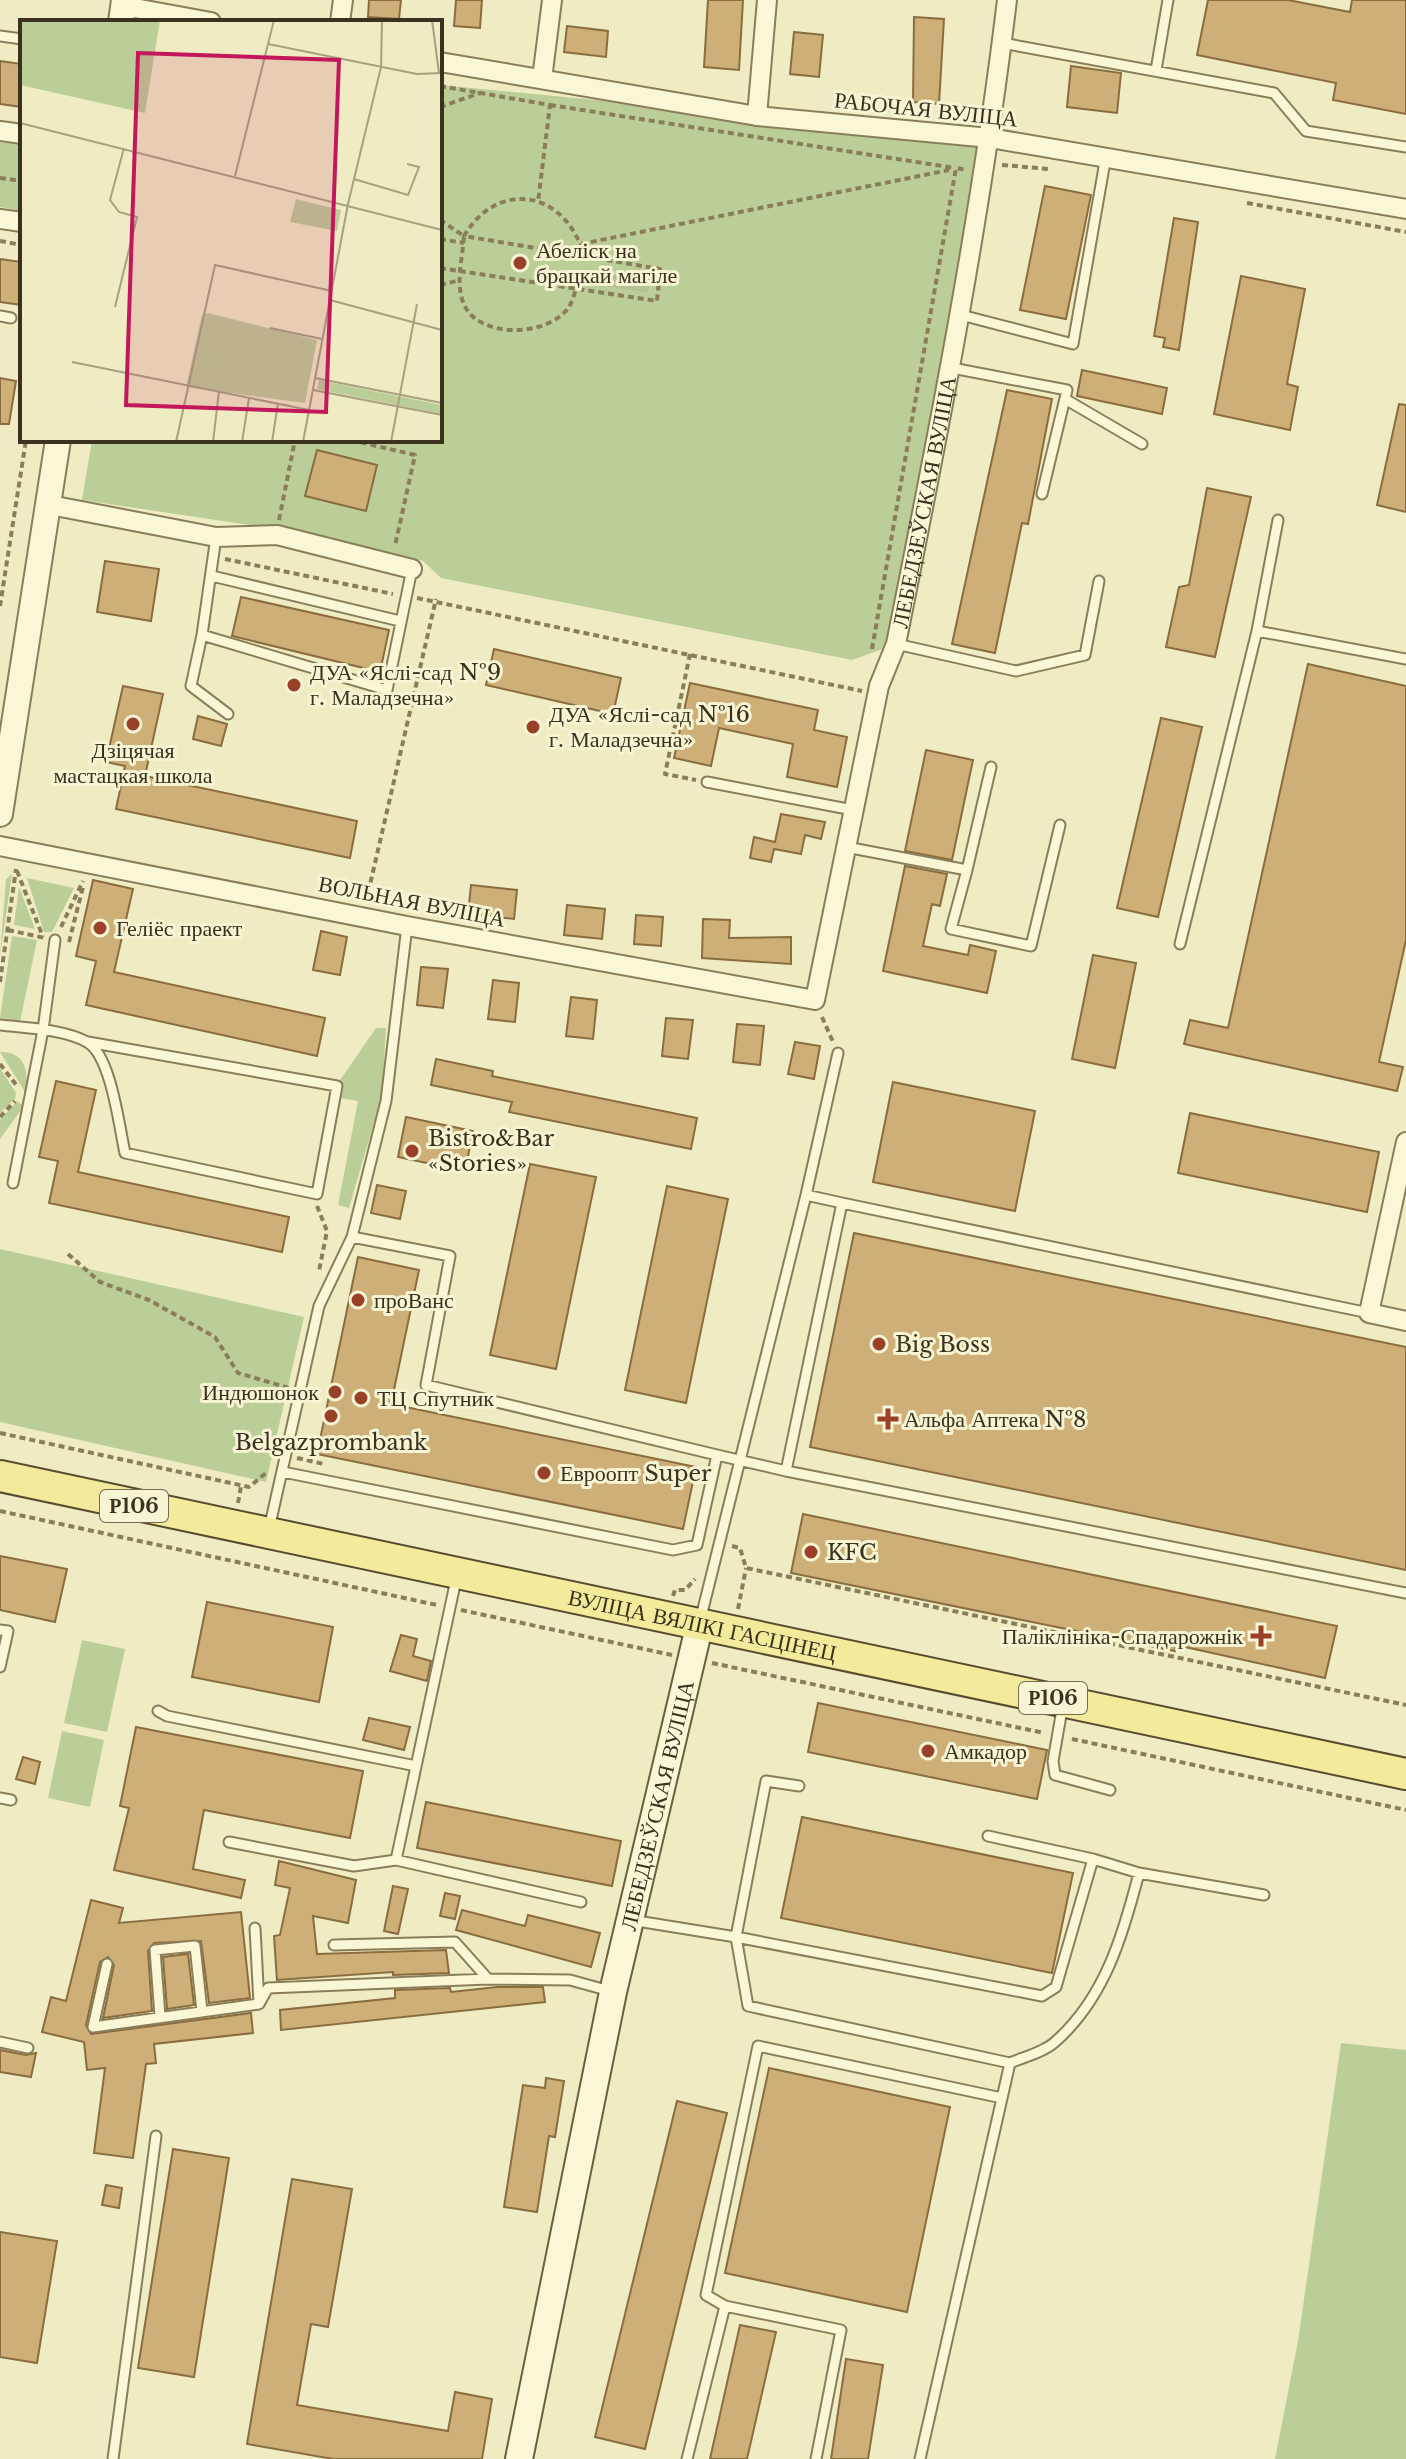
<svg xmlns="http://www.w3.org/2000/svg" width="1406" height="2459" font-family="'Libre Baskerville',serif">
  <rect width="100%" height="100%" fill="#efecc4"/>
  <!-- green -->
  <path fill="#bbce97" d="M440,85L990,138L896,644L852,660L441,578L423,561L393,553L277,529L82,500L92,440H440Z
    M0,142L22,145V211L0,207Z
    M12,874L0,956L6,879Z
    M27,878L74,888L52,932H44Z
    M19,887L35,929L14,925Z
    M12,936L37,940L20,1022L0,1018Z
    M376,1028H386L382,1095L349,1208L338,1205L358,1101L329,1096Z
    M0,1052C24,1051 30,1071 25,1092Z
    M0,1068L16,1093L15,1099L0,1113Z
    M17,1101L24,1106L0,1139V1120Z
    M0,1249L304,1317L266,1482L0,1422Z
    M82,1640L125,1649L107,1732L64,1723Z
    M62,1731L104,1740L90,1807L48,1798Z
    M1341,2043L1406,2050V2459H1275L1298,2341Z"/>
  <!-- cemetery -->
  <path fill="#b4c296" d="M588,271L650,279L648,292L587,284Z"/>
  <!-- building -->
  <path fill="#ceaf78" stroke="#8a6d3f" stroke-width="2" d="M369,0H401L399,19L368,17Z
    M456,0H482L480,28L454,26Z
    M708,0H743L739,70L704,67Z
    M1208,0H1288L1350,12L1352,0H1406V114L1333,100L1336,83L1197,55Z
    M914,17L944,19L939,104L913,102Z
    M567,26L608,31L606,57L564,52Z
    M794,32L823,35L819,77L790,74Z
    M0,61L22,64V107L0,104Z
    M1071,66L1121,73L1117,113L1067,107Z
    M1045,186L1091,195L1066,319L1020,310Z
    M1174,218L1198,222L1179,350L1163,347L1165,338L1154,336Z
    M0,259L22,262V305L0,302Z
    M1241,276L1305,289L1287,384L1298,387L1290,430L1214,414Z
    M1082,370L1167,388L1162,414L1077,396Z
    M0,378L16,381L9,424H0Z
    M1007,390L1052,399L1028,524L1022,523L995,653L952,644Z
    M1399,404L1406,405V512L1377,505Z
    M317,450L377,465L366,511L305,496Z
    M1207,488L1251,497L1215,657L1166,647L1179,587L1189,585Z
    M105,561L159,569L151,621L97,612Z
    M241,597L389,630L380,672L232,636Z
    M494,649L621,678L613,714L486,685Z
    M1308,664L1406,686V940L1379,1062L1403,1067L1397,1091L1184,1044L1190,1020L1228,1028Z
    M690,683L818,710L814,730L847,737L837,787L787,777L793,744L719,728L711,766L674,758Z
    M123,686L163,694L145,776L357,821L350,858L116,809L125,766L106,762Z
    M198,716L227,724L221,746L193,739Z
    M1161,718L1202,727L1158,917L1117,908Z
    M926,750L973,760L952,860L905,851Z
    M781,814L825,822L821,839L805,835L801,854L774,849L771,862L750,858L754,837L775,842Z
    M905,866L947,874L940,906L932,904L923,946L968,955L970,945L996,951L987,993L883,971Z
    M93,880L133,889L114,972L325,1018L317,1056L86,1005L96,961L76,956Z
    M471,885L517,890L514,919L468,914Z
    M567,905L605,909L602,939L564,935Z
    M636,915L663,917L661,946L634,944Z
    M703,919L730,920L729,938L791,937V964L702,958Z
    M321,931L347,937L340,975L313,970Z
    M1093,955L1136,963L1115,1068L1072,1059Z
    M421,967L448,969L443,1008L417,1005Z
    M493,980L519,983L515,1022L488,1019Z
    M571,997L597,1000L593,1039L566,1036Z
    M666,1018L693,1020L688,1059L662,1056Z
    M737,1024L764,1026L760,1065L733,1062Z
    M795,1042L820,1046L814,1079L788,1074Z
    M436,1059L493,1071L492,1076L697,1118L691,1149L509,1112L512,1102L431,1085Z
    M56,1081L96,1090L78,1172L289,1217L282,1252L49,1203L58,1161L39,1157Z
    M893,1082L1035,1111L1015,1211L873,1182Z
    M1190,1113L1379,1152L1367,1212L1178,1173Z
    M406,1117L473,1131L465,1171L398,1157Z
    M530,1164L596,1177L556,1369L490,1355Z
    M377,1185L406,1191L400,1219L371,1213Z
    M667,1186L728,1199L686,1403L625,1390Z
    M854,1233L1406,1347V1570L810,1447Z
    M358,1257L419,1270L391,1404L696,1467L683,1529L317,1454Z
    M803,1514L1337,1626L1325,1678L1176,1645L1175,1651L791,1573Z
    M0,1556L67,1569L55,1622L0,1610Z
    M207,1602L333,1627L319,1702L192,1677Z
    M401,1635L417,1639L413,1656L431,1661L427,1681L390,1671Z
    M818,1703L1047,1750L1037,1799L808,1752Z
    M369,1718L410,1727L404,1750L363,1740Z
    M136,1727L363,1771L350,1838L204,1810L193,1869L245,1880L241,1898L114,1870L129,1808L120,1806Z
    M23,1757L40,1762L35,1784L16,1779Z
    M426,1802L621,1841L612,1886L417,1848Z
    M802,1817L1073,1873L1052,1973L781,1918Z
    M279,1861L356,1880L348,1923L313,1916L317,1954L446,1950L449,1973L393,1975V1972L277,1980L274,1936L280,1935L290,1888L275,1885Z
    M393,1886L408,1889L398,1934L384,1931Z
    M445,1893L460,1896L455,1919L440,1916Z
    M91,1900L123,1908L119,1923L241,1912L250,1998L209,2003L201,1941L154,1943L148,1951L152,2011L103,2018L114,1965L108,1957L100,1962L86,2025L91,2034L251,2013L253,2033L154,2044L156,2063L146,2064L133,2158L94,2153L105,2068L87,2070L84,2042L42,2032L51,1997L66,2001Z
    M462,1910L525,1926L528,1915L600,1933L591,1967L456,1930Z
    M188,1954L194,2005L167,2009L163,1957Z
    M497,1987H543L545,2002L281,2030L280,2010L395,1998V1990L450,1988L451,1992Z
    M0,2050L26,2055L36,2053L31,2077L0,2072Z
    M769,2068L950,2107L907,2312L725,2273Z
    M546,2078L564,2081L555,2137L549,2136L537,2212L504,2207L523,2085L545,2088Z
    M677,2101L727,2113L645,2449L595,2437Z
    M173,2149L229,2158L194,2377L138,2368Z
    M292,2179L352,2189L328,2327L311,2324L297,2405L448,2431L455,2392L492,2399L482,2459H333L247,2444Z
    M106,2185L122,2188L119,2208L102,2205Z
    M0,2232L57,2241L37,2363L0,2357Z
    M740,2325L776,2332L747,2459H710Z
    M846,2359L883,2365L868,2459H831Z"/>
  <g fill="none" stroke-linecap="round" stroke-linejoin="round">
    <defs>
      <path id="service" d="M0,36L22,39
        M1002,43L1274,93L1306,131L1406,147
        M1156,70L1168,0
        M961,315L1073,344L1106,156
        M0,316L11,318
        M952,368L1067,390L1042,494
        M1065,399L1142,444
        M1278,520L1257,631L1406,659
        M216,537L202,635L387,690L412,569
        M212,576L400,621
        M202,635L191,686L228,714
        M896,644L1016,671L1085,655L1099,581
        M707,782L853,810
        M846,847L967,870L951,929L1031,946L1060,825
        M967,870L991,767
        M1180,944L1257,631
        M0,1025C26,1028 63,1029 87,1042C111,1055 119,1126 125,1153L317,1194L337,1086L88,1042
        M13,1183L43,1030L55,940
        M806,1195L838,1053
        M352,1237L450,1256L426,1385L717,1455
        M786,1471L1406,1593
        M283,1472L673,1550L697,1545L717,1455L786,1471L842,1203L1369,1313
        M269,1529L319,1306L352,1237L386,1101L407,926
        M457,1575L396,1860L581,1902
        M700,1621L806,1195L842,1203
        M0,1630L8,1631L0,1667
        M1063,1704L1053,1761L1055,1775L1110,1790
        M158,1711L167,1716L416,1766
        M799,1786L766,1781L736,1937L1042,1996L1056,1987L1093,1859L988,1836
        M0,1798L11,1800
        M229,1842L354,1866L396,1860
        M1093,1859L1139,1873
        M631,1920L736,1937L748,2006L1010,2063
        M255,1928L259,2004
        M334,1945L455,1942L488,1979
        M107,1964L93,2027L259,2004L268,1988L488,1979L570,1980L610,1991
        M160,2016L155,1950L195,1946L202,2011
        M0,2042L28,2048
        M725,2306L706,2295L758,2046L1002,2098
        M113,2459L156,2136
        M687,2459L725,2306L841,2330L816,2459
        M920,2459L1010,2063C1024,2057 1044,2052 1055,2042C1105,1998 1123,1935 1139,1873L1264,1895"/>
      <g id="minor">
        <path d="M123,6L211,22"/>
        <path d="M340,22L343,0"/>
        <path d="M440,62L757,116L990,138L1406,209"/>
        <path d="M542,79L552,0"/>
        <path d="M757,116L767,0"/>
        <path d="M0,131L22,134"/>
        <path d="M0,219L22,222"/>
        <path d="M50,505L216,537L277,535L412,569"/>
        <path id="s1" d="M0,846L407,926L815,1000L879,686L896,644C939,430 981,217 1007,0"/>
        <path d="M1406,1142L1369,1313L1406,1321"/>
      </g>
      <path id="tertiary" d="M121,22L124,0
        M0,814L58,440"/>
      <g id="secondary">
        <path id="s2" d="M519,2459L613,1992L700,1623"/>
      </g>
      <g id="primary">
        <path id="s3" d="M0,1476L1406,1774"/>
      </g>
    </defs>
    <!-- service casing -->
    <use href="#service" stroke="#8a7e5a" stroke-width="13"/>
    <!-- minor casing -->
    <use href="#minor" stroke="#8a7e5a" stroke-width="22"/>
    <!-- tertiary casing -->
    <use href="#tertiary" stroke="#8a7e5a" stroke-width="28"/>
    <!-- secondary casing -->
    <use href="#secondary" stroke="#6c5f3d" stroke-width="30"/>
    <!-- primary casing -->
    <use href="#primary" stroke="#584b2e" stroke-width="34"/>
    <!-- path -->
    <path stroke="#8a7e5a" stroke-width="4" stroke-dasharray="6 4" stroke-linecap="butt" d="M440,86L550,105L538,202
      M550,105L955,168
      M440,107L480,93
      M1002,165L1049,169
      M0,178L22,181
      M1247,203L1406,232
      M440,220L464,236C463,256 456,278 462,299C473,340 548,338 569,307C572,302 574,295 576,289
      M440,239L464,243
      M0,241L22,245
      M581,244L949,170
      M440,268L657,301L660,269L464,236C499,177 567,192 584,256
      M440,285L460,280
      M351,440L415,455L395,546
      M279,520L295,440
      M225,559L393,594
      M417,598L862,691
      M0,606L26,440
      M872,649L956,168L967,170
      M690,654L665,774L696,780
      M17,871L43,937
      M366,902L436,599
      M61,927L83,881
      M8,930L45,938
      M69,942L83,887
      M0,982L16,869
      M822,1017L833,1042
      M0,1064L17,1086
      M0,1117L15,1101
      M317,1206L327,1231L319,1271
      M68,1254L100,1282L149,1300L215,1337L238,1373L289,1388
      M0,1433L249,1487L266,1473
      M297,1458L324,1464
      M238,1503L241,1486
      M0,1511L437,1605
      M732,1546L740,1548L746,1568L1406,1705
      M673,1596L675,1590H685L695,1579
      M738,1609L746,1568
      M461,1610L672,1655
      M712,1663L1044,1733
      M1072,1739L1406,1810"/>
    <!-- service -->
    <use href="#service" stroke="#faf7d7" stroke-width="9"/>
    <!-- minor -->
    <use href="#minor" stroke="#faf7d7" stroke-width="18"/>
    <!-- tertiary -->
    <use href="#tertiary" stroke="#faf7d7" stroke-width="24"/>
    <!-- secondary -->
    <use href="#secondary" stroke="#faf7d7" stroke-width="26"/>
    <!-- primary -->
    <use href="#primary" stroke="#f3eb9b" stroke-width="30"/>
  </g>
  <!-- markers -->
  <g fill="#9b4028" stroke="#f6f4d3" stroke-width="3">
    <circle cx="520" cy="263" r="8"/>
    <circle cx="294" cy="685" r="8"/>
    <circle cx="133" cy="724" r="8"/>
    <circle cx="533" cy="727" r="8"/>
    <circle cx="100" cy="928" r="8"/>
    <circle cx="412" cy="1151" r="8"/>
    <circle cx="358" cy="1300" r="8"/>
    <circle cx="879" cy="1344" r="8"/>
    <circle cx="335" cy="1392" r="8"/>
    <circle cx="361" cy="1398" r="8"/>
    <circle cx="331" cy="1416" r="8"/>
    <path d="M884 1407h8v8h8v8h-8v8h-8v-8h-8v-8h8z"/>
    <circle cx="544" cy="1473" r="8"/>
    <circle cx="811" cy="1552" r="8"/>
    <path d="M1257 1624h8v8h8v8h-8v8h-8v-8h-8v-8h8z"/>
    <circle cx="928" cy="1751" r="8"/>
  </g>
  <g text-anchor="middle" stroke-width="6" stroke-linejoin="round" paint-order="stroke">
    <!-- shield labels -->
    <g fill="#f6f4d3" stroke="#726c54" stroke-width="2">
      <rect x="100" y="1490" width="68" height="32" rx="6"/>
      <rect x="1019" y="1682" width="68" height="32" rx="6"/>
    </g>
    <g font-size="20" font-weight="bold" fill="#3a311e">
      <text x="134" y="1513">Р106</text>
      <text x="1053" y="1705">Р106</text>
    </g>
    <!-- street labels -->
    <g font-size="22" fill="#3a311e" stroke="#f6f4d3">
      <text transform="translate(926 109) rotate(6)" y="8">РАБОЧАЯ ВУЛІЦА</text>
      <text dy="8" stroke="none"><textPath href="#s1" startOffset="1340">ЛЕБЕДЗЕЎСКАЯ ВУЛІЦА</textPath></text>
      <text transform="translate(412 901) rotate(11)" y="8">ВОЛЬНАЯ ВУЛІЦА</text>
      <text dy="8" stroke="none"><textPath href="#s3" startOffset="718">ВУЛІЦА ВЯЛІКІ ГАСЦІНЕЦ</textPath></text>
      <text dy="8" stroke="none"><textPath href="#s2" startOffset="668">ЛЕБЕДЗЕЎСКАЯ ВУЛІЦА</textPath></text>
    </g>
    <!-- poi labels -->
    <g font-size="22" fill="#3a311e" stroke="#f6f4d3" text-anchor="start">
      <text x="536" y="258">Абеліск на<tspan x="536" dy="25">брацкай магіле</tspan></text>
      <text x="310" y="680">ДУА «Яслі-сад №9<tspan x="310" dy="25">г. Маладзечна»</tspan></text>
      <text x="549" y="722">ДУА «Яслі-сад №16<tspan x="549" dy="25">г. Маладзечна»</tspan></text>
      <text x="133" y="758" text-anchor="middle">Дзіцячая<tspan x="133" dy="25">мастацкая школа</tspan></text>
      <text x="116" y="936">Геліёс праект</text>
      <text x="428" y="1146">Bistro&amp;Bar<tspan x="428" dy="25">«Stories»</tspan></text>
      <text x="374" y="1308">проВанс</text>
      <text x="895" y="1352">Big Boss</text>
      <text x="319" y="1400" text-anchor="end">Индюшонок</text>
      <text x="377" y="1406">ТЦ Спутник</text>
      <text x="904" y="1427">Альфа Аптека №8</text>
      <text x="331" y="1450" text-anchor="middle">Belgazprombank</text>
      <text x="560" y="1481">Евроопт Super</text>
      <text x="827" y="1560">KFC</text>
      <text x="1243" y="1644" text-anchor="end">Паліклініка-Спадарожнік</text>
      <text x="944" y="1759">Амкадор</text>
    </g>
  </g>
  <!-- overview -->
  <g transform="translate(20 20)">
    <rect width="422" height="422" fill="#efecc4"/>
    <path d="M0,0H140L125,93L0,65ZM276,179L321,190L317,211L270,202ZM188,293L297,320L285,383L166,367L182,295ZM299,360L422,385V394L297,369Z" fill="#bbce97"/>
    <path fill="none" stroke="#a7a182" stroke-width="2" d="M412,0L419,53M248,24L397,54L422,53M0,103L422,210M215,156L254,0M334,159L388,175L399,147L387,144M310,280L422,310M95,287L117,197L99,192L90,180L104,128M250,308L302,319M52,342L289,390M295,358L422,383M293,370L422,395M156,422L195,245L312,271M193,422L199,371M222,422L229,378M252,422L258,383M283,422L328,184L361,47L362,0M371,422L397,284"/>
    <path fill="#c2185b" fill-opacity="0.15" stroke="#c2185b" stroke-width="4" d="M118,33L319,40L306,392L106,385Z"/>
    <rect width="422" height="422" fill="none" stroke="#3a311e" stroke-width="4"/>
  </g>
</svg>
